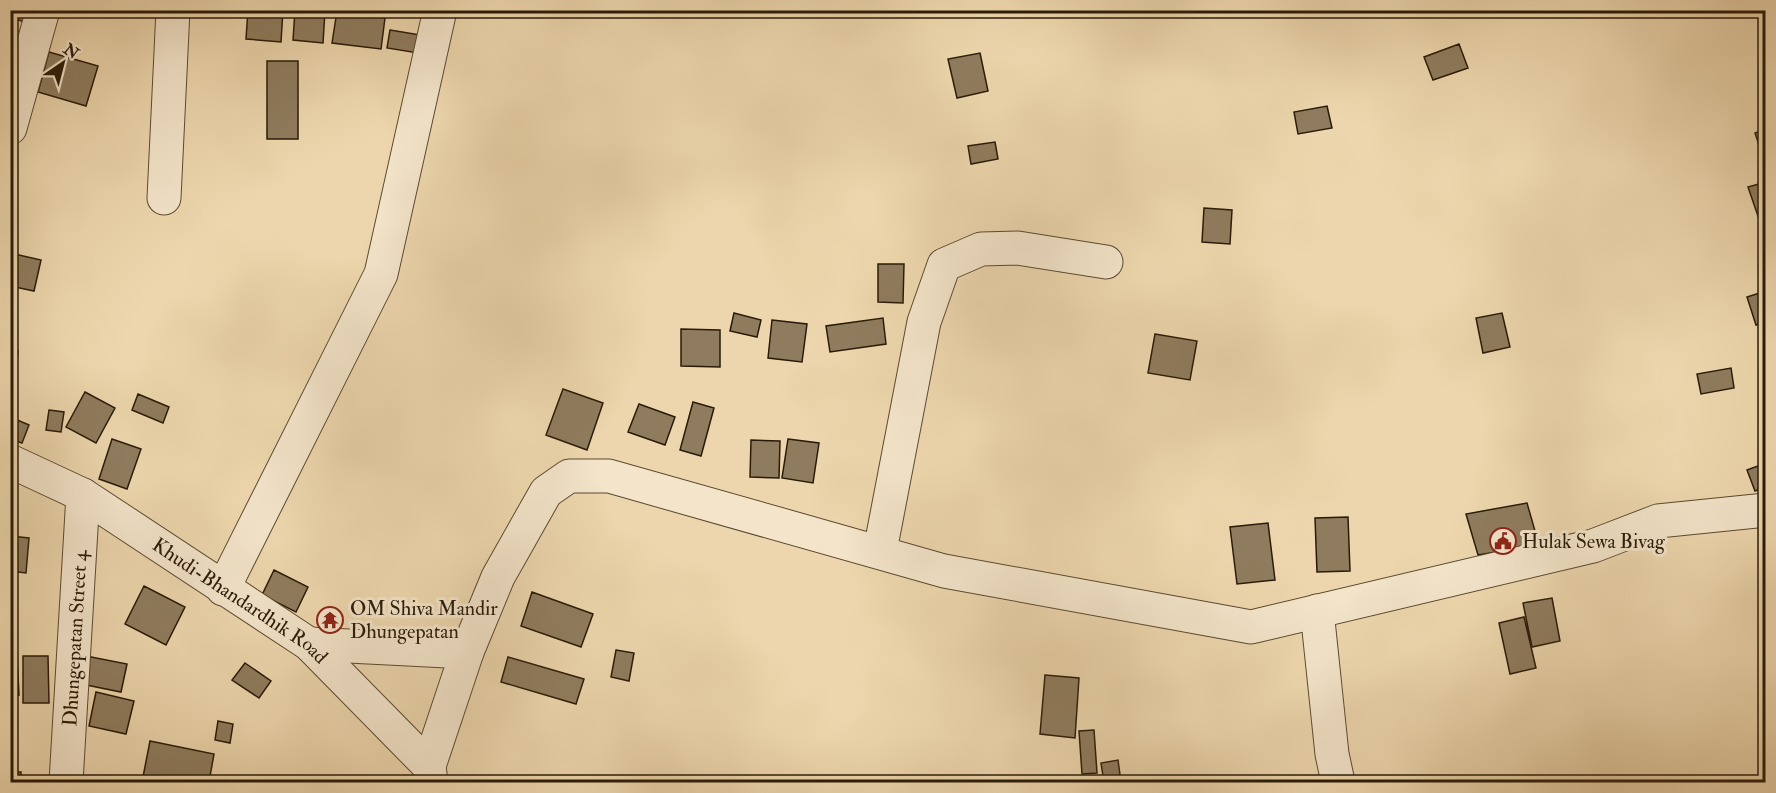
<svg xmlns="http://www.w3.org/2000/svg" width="1776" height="793" font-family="'IM FELL Double Pica',serif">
  <rect width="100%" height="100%" fill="#edd6ad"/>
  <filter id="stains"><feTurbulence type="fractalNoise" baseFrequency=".00333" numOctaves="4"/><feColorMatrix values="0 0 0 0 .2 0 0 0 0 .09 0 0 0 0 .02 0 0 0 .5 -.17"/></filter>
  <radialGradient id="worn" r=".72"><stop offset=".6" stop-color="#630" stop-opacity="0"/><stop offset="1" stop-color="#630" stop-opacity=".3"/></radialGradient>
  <!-- building -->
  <path fill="#8f7c5e" stroke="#2a1b08" stroke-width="1.5" d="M10,10H31L27,23L10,17Z
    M248,10H283L281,42L246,39Z
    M295,10L325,11L323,43L293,40Z
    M1653,10H1669L1654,15Z
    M337,11L385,18L381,49L332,43Z
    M390,30L427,36L424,54L387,48Z
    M1459,44L1468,68L1433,80L1424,57Z
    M49,52L98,66L86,106L38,92Z
    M980,53L988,91L957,98L948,59Z
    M267,61H298V139H267Z
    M1327,106L1332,128L1298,134L1294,112Z
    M1766,129V153L1762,154L1755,133Z
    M995,142L998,159L971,164L968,146Z
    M1766,182V216L1759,219L1748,187Z
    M1204,208L1232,210L1230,244L1202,242Z
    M10,253L41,260L34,291L10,286Z
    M878,264H904L903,303L878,302Z
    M1766,291V322L1756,325L1747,297Z
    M734,313L761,320L757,337L730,331Z
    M1502,313L1510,347L1483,353L1476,318Z
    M883,318L886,344L830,352L826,326Z
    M772,320L807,324L802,362L768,358Z
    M681,329L720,330V367L681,366Z
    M1155,334L1197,341L1190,380L1148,373Z
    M10,350L18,351L16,372L10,371Z
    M1731,368L1734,388L1701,394L1697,374Z
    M1766,377V403L1759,379Z
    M563,389L603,403L587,450L546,435Z
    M85,392L115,408L96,443L66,427Z
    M138,394L169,407L163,423L132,410Z
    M693,402L714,408L701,456L680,450Z
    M639,404L675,417L665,445L628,432Z
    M49,410L64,412L61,432L46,430Z
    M10,417L29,425L22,443L10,439Z
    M112,439L141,449L127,489L99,479Z
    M788,439L819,443L813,483L782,478Z
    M751,440L780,441L779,478L750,477Z
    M1766,463V487L1755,491L1747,470Z
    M1527,503L1539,545L1478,555L1466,514Z
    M1348,517L1350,571L1317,572L1315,518Z
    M1268,523L1275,580L1237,584L1230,527Z
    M10,536L29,538L26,573L10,571Z
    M274,570L308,587L296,612L262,595Z
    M144,586L185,607L166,645L125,624Z
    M532,592L593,614L581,647L521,626Z
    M1552,598L1560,641L1532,647L1523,603Z
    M1524,617L1536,668L1510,674L1499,623Z
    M616,650L634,653L629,681L611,677Z
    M17,654L19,695L10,696V655Z
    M81,655L127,664L121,692L76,683Z
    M23,656H48L49,703H23Z
    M508,657L584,679L576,704L501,682Z
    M245,663L271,681L259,698L232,680Z
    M1045,675L1079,678L1075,738L1040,734Z
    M96,692L134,701L126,734L89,726Z
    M218,721L233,724L230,743L215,740Z
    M1094,730L1097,773L1082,774L1079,731Z
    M150,741L214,754L209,782H142Z
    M1118,760L1121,782H1104L1101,763Z
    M10,772H21V782H10Z"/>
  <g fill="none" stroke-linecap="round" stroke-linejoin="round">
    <defs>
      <g id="minor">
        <path d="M10,128L43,10"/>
        <path d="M164,198L173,10"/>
        <path id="s1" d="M10,461L83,495L309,644L429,766L431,782"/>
        <path d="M880,551L924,322L944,265L981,249L1018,248L1106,262"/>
        <path d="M223,589L381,274L440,10"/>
        <path d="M1317,611L1332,754L1338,782"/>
        <path d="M309,644L467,652"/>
        <path d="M429,766L467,652L498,577L546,492L569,476H609L944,571L1251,627L1593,546L1658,521L1766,510"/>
        <path id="s2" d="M66,782L83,495"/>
      </g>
    </defs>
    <!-- minor casing -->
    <use href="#minor" stroke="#5b4a31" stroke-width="35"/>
    <!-- minor -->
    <use href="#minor" stroke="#f3e4ca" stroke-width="33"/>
  </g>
  <!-- icons -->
  <defs>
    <symbol id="civic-ring" viewBox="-11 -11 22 22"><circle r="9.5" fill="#f3e4ca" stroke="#8f2418" stroke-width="1.5"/><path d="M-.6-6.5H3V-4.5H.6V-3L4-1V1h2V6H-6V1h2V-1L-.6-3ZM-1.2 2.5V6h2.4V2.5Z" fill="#8f2418"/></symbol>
    <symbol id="temple-ring" viewBox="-11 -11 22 22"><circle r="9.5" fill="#f3e4ca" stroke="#8f2418" stroke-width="1.5"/><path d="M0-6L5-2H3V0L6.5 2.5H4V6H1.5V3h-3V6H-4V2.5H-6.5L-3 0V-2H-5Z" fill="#8f2418"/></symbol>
  </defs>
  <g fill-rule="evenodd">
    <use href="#civic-ring" x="1488" y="526" width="30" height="30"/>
    <use href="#temple-ring" x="315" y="605" width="30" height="30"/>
  </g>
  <g text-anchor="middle" stroke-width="6" stroke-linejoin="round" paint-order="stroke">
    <!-- poi labels -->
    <g font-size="20" fill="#2a1b08" stroke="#f3e4ca" text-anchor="start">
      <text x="1522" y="548">Hulak Sewa Bivag</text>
      <text x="350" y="615">OM Shiva Mandir<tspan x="350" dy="23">Dhungepatan</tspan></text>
    </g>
    <!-- street labels -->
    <g font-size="20" fill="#2a1b08" stroke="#f3e4ca">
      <text dy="7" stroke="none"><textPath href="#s1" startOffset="270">Khudi-Bhandardhik Road</textPath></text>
      <text dy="7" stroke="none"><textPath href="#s2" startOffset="144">Dhungepatan Street 4</textPath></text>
    </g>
  </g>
  <!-- margin -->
  <rect width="1776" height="793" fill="none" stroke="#edd6ad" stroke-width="36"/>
  <rect x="12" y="12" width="1752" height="769" fill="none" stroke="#2a1b08" stroke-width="3"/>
  <rect x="18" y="18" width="1740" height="757" fill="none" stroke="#2a1b08" stroke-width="1.5"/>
  <!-- north arrow -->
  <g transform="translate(63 63) rotate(35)" stroke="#f3e4ca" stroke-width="4.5" paint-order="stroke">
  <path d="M0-4.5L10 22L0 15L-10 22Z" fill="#2a1b08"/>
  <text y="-9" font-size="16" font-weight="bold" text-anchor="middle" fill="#2a1b08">N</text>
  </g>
  <rect width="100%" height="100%" filter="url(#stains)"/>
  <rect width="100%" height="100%" fill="url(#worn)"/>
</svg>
